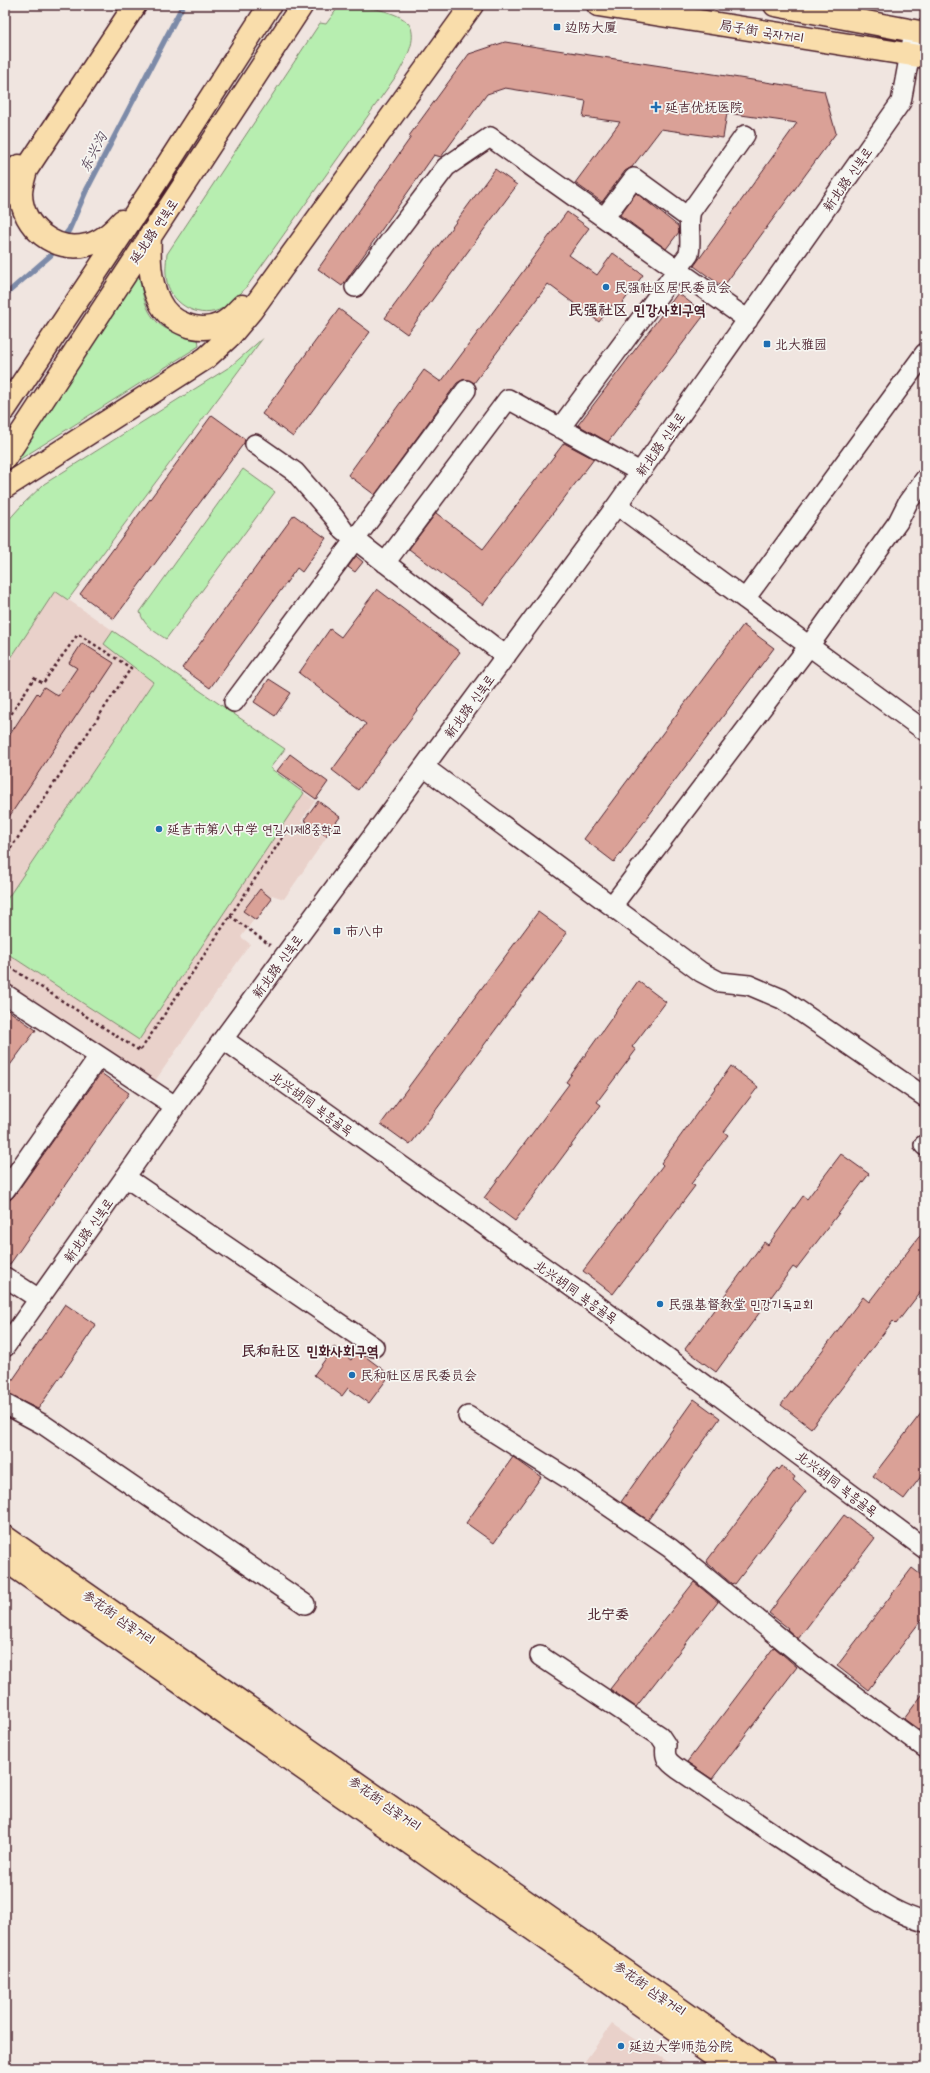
<svg xmlns="http://www.w3.org/2000/svg" width="930" height="2073" font-family="'Comic Neue','LXGW WenKai TC','Poor Story',sans-serif">
  <rect width="100%" height="100%" fill="#f0e5e0"/>
  <filter id="ink" filterUnits="userSpaceOnUse"><feTurbulence type="fractalNoise" baseFrequency=".025" numOctaves="2"/><feDisplacementMap in="SourceGraphic" scale="8" xChannelSelector="R" yChannelSelector="G"/><feConvolveMatrix kernelMatrix="1 2 1 2 8 2 1 2 1" color-interpolation-filters="sRGB"/></filter>
  <g filter="url(#ink)">
    <!-- built -->
    <path fill="#e9d1ca" d="M15,563L285,749L270,768L315,801L301,821L326,838L284,899L272,895L241,937L250,944L155,1081L5,982V577Z
      M612,2024L677,2068H580Z"/>
    <!-- green -->
    <path fill="#b7eeb0" stroke="#80866e" d="M340,5C356,5 405,10 411,28C416,43 405,60 399,72L248,285C241,293 233,303 223,308C201,321 172,305 167,282C165,272 166,263 167,254L320,23L326,24Z
      M140,273C141,293 146,317 165,328C175,334 187,335 198,337L199,346L14,463Z
      M263,338L68,600L55,591L5,667V524L22,505L44,484L231,366Z
      M243,469L275,492L166,639C154,631 144,626 140,612Z
      M113,631L285,749L270,768L304,793L139,1040L5,952V902L153,682L104,644Z"/>
    <g fill="none" stroke-linecap="round" stroke-linejoin="round">
      <!-- stream -->
      <path stroke="#7c8aa8" stroke-width="5.5" d="M62,239L69,230L86,191L183,5
        M5,295L51,255L56,248"/>
    </g>
    <!-- building -->
    <path fill="#daa197" stroke="#4a1f2b" d="M505,42L824,91L836,133L723,287L694,266L797,123L727,113L723,138L661,129L632,167L625,171L602,202L575,183L620,122L583,117L586,101L505,88L487,94L441,157L434,155L342,286L318,269L411,137L409,136L469,54Z
      M495,169L517,185L407,334L385,318Z
      M636,193L678,226L679,232L666,249L620,215Z
      M567,212L589,228L569,255L597,275L613,253L643,275L618,309L612,305L599,322L548,284L474,383L465,379L457,383L375,495L348,475L424,370L441,382Z
      M678,293L705,314L608,442L578,425Z
      M339,309L370,332L293,437L262,414Z
      M212,415L245,439L244,443L114,619L80,594Z
      M564,443L594,459L483,605L409,549L436,513L483,549Z
      M294,515L326,538L302,572L297,568L210,688L182,668Z
      M356,556L363,562L355,572L348,567Z
      M377,589L460,652L358,790L332,770L366,724L299,673L330,629L341,637Z
      M743,625L774,648L614,862L584,839Z
      M82,643L114,663L94,693L92,692L5,823V742L37,693L39,695L44,687L58,696L77,668L69,663Z
      M269,679L291,693L275,716L254,702Z
      M290,754L328,782L316,799L277,771Z
      M318,801L340,817L326,836L304,820Z
      M260,889L272,899L256,920L243,911Z
      M538,912L567,933L410,1145L381,1124Z
      M638,981L666,1002L632,1047L636,1050L597,1102L601,1105L515,1221L484,1198L569,1084L566,1082Z
      M5,1008L36,1030L5,1072Z
      M731,1066L758,1087L724,1132L728,1135L691,1184L695,1186L613,1294L583,1271L663,1165L661,1163Z
      M101,1073L129,1093L8,1267L5,1266V1205L14,1196Z
      M841,1154L869,1174L796,1269L793,1267L716,1372L685,1349L764,1242L768,1245L803,1196L807,1199Z
      M925,1229V1286L896,1324L893,1321L811,1428L781,1405L863,1297L869,1302Z
      M65,1304L96,1325L38,1409L5,1393V1391Z
      M334,1347L351,1360L358,1351L390,1375L369,1403L348,1388L342,1396L314,1375Z
      M694,1399L720,1418L648,1520L621,1502Z
      M925,1408V1471L904,1499L873,1476Z
      M513,1457L541,1477L494,1543L466,1523Z
      M782,1466L795,1477L793,1480L806,1491L735,1584L733,1583L732,1584L706,1562L777,1468L779,1470Z
      M844,1515L875,1538L798,1639L787,1629L788,1628L769,1613Z
      M912,1568L925,1578V1615L868,1690L837,1666Z
      M694,1582L718,1602L636,1707L610,1689Z
      M774,1647L797,1667L712,1779L687,1762Z
      M925,1691V1734L904,1719Z"/>
    <g fill="none" stroke-linecap="round" stroke-linejoin="round">
      <defs>
        <path id="minor" d="M604,218L634,178L689,218
          M355,287L446,167L490,137L748,320
          M560,428L689,254C692,239 687,225 691,211L745,135
          M255,444L295,472L334,517L344,531L506,656
          M617,505L925,731
          M385,563L508,399L640,472
          M745,599L925,353
          M234,702L466,390
          M424,767L701,972L720,982L749,985L782,999L925,1097
          M612,906L809,646L898,522L908,502L925,479
          M5,994L175,1106
          M223,1039L590,1300L925,1549
          M924,1145L925,1146
          M125,1177L374,1347
          M5,1190L99,1056
          M5,1277L39,1299
          M5,1347L223,1039L617,505L901,102L914,32
          M5,1404L44,1425L305,1604
          M468,1416L567,1478L670,1548L812,1664L925,1748
          M540,1656L660,1736L666,1745C664,1758 667,1761 678,1769C733,1806 788,1845 845,1880C871,1896 895,1914 925,1922"/>
        <path id="major" d="M598,5L925,57
          M775,5L925,33
          M5,196L19,166
          M122,221C113,231 101,242 87,245C55,253 22,227 21,194C21,186 24,178 26,170L135,5
          M150,235C149,257 149,280 159,301C170,324 199,334 221,324C230,320 236,312 242,306
          M5,409L153,187L270,5
          M5,458L302,5
          M5,487L206,358L230,336L251,311L472,5
          M5,1537L764,2068
          M5,1560L731,2068"/>
      </defs>
      <!-- minor casing -->
      <use href="#minor" stroke="#4a1f2b" stroke-width="22"/>
      <!-- major casing -->
      <use href="#major" stroke="#4a1f2b" stroke-width="25"/>
      <!-- path -->
      <path stroke="#4a1f2b" stroke-width="2.5" stroke-dasharray="3 3" stroke-linecap="butt" d="M5,724L34,678L43,683L78,634L131,668L5,857
        M230,916L270,945
        M5,964L140,1051L289,828"/>
      <!-- minor -->
      <use href="#minor" stroke="#f6f6f2" stroke-width="19"/>
      <!-- major -->
      <use href="#major" stroke="#f9ddab" stroke-width="22"/>
    </g>
  </g>
  <!-- markers -->
  <g fill="#1f6fb2" stroke="#f6f6f2" stroke-width="1.5">
    <rect x="553" y="23" width="8" height="8" rx="2"/>
    <path d="M654 101h4v4h4v4h-4v4h-4v-4h-4v-4h4z"/>
    <circle cx="606" cy="287" r="4"/>
    <rect x="763" y="340" width="8" height="8" rx="2"/>
    <circle cx="159" cy="829" r="4"/>
    <rect x="333" y="927" width="8" height="8" rx="2"/>
    <circle cx="660" cy="1304" r="4"/>
    <circle cx="352" cy="1375" r="4"/>
    <circle cx="621" cy="2046" r="4"/>
  </g>
  <g text-anchor="middle" stroke-width="3.5" stroke-linejoin="round" paint-order="stroke">
    <!-- poi labels -->
    <g font-size="13" fill="#4a1f2b" stroke="#f6f6f2" text-anchor="start">
      <text x="565" y="32">边防大厦</text>
      <text x="665" y="112">延吉优抚医院</text>
      <text x="614" y="292">民强社区居民委员会</text>
      <text x="775" y="349">北大雅园</text>
      <text x="167" y="834">延吉市第八中学 연길시제8중학교</text>
      <text x="345" y="936">市八中</text>
      <text x="668" y="1309">民强基督教堂 민강기독교회</text>
      <text x="360" y="1380">民和社区居民委员会</text>
      <text x="629" y="2051">延边大学师范分院</text>
    </g>
    <!-- street labels -->
    <g font-size="13" fill="#4a1f2b" stroke="#f6f6f2">
      <text transform="translate(762 31) rotate(9)" y="5">局子街 국자거리</text>
      <text transform="translate(847 179) rotate(-55)" y="5">新北路 신북로</text>
      <text transform="translate(153 231) rotate(-56)" y="5">延北路 연북로</text>
      <text transform="translate(660 444) rotate(-55)" y="5">新北路 신북로</text>
      <text transform="translate(469 706) rotate(-54)" y="5">新北路 신북로</text>
      <text transform="translate(277 966) rotate(-54)" y="5">新北路 신북로</text>
      <text transform="translate(312 1103) rotate(36)" y="5">北兴胡同 북흥골목</text>
      <text transform="translate(88 1230) rotate(-55)" y="5">新北路 신북로</text>
      <text transform="translate(576 1291) rotate(35)" y="5">北兴胡同 북흥골목</text>
      <text transform="translate(837 1483) rotate(37)" y="5">北兴胡同 북흥골목</text>
      <text transform="translate(119 1617) rotate(35)" y="5">参花街 삼꽃거리</text>
      <text transform="translate(385 1803) rotate(35)" y="5">参花街 삼꽃거리</text>
      <text transform="translate(650 1988) rotate(35)" y="5">参花街 삼꽃거리</text>
    </g>
    <!-- water labels -->
    <g font-size="14" font-style="italic" fill="#5f4c5f" stroke="#f6f6f2">
      <text transform="translate(93 152) rotate(-62)" y="5">东兴沟</text>
    </g>
    <!-- neighbourhood labels -->
    <g font-size="14" font-weight="bold" fill="#4a1f2b" stroke="#f6f6f2">
      <text x="608" y="1619">北宁委</text>
    </g>
    <!-- quarter labels -->
    <g font-size="15" font-weight="bold" fill="#4a1f2b" stroke="#f6f6f2">
      <text x="637" y="315">民强社区 민강사회구역</text>
      <text x="310" y="1356">民和社区 민화사회구역</text>
    </g>
  </g>
  <!-- margin -->
  <rect width="930" height="2073" fill="none" stroke="#f6f6f2" stroke-width="20"/>
  <rect x="10" y="10" width="910" height="2053" fill="none" stroke="#4a1f2b" stroke-width="1.5" filter="url(#ink)"/>
</svg>
